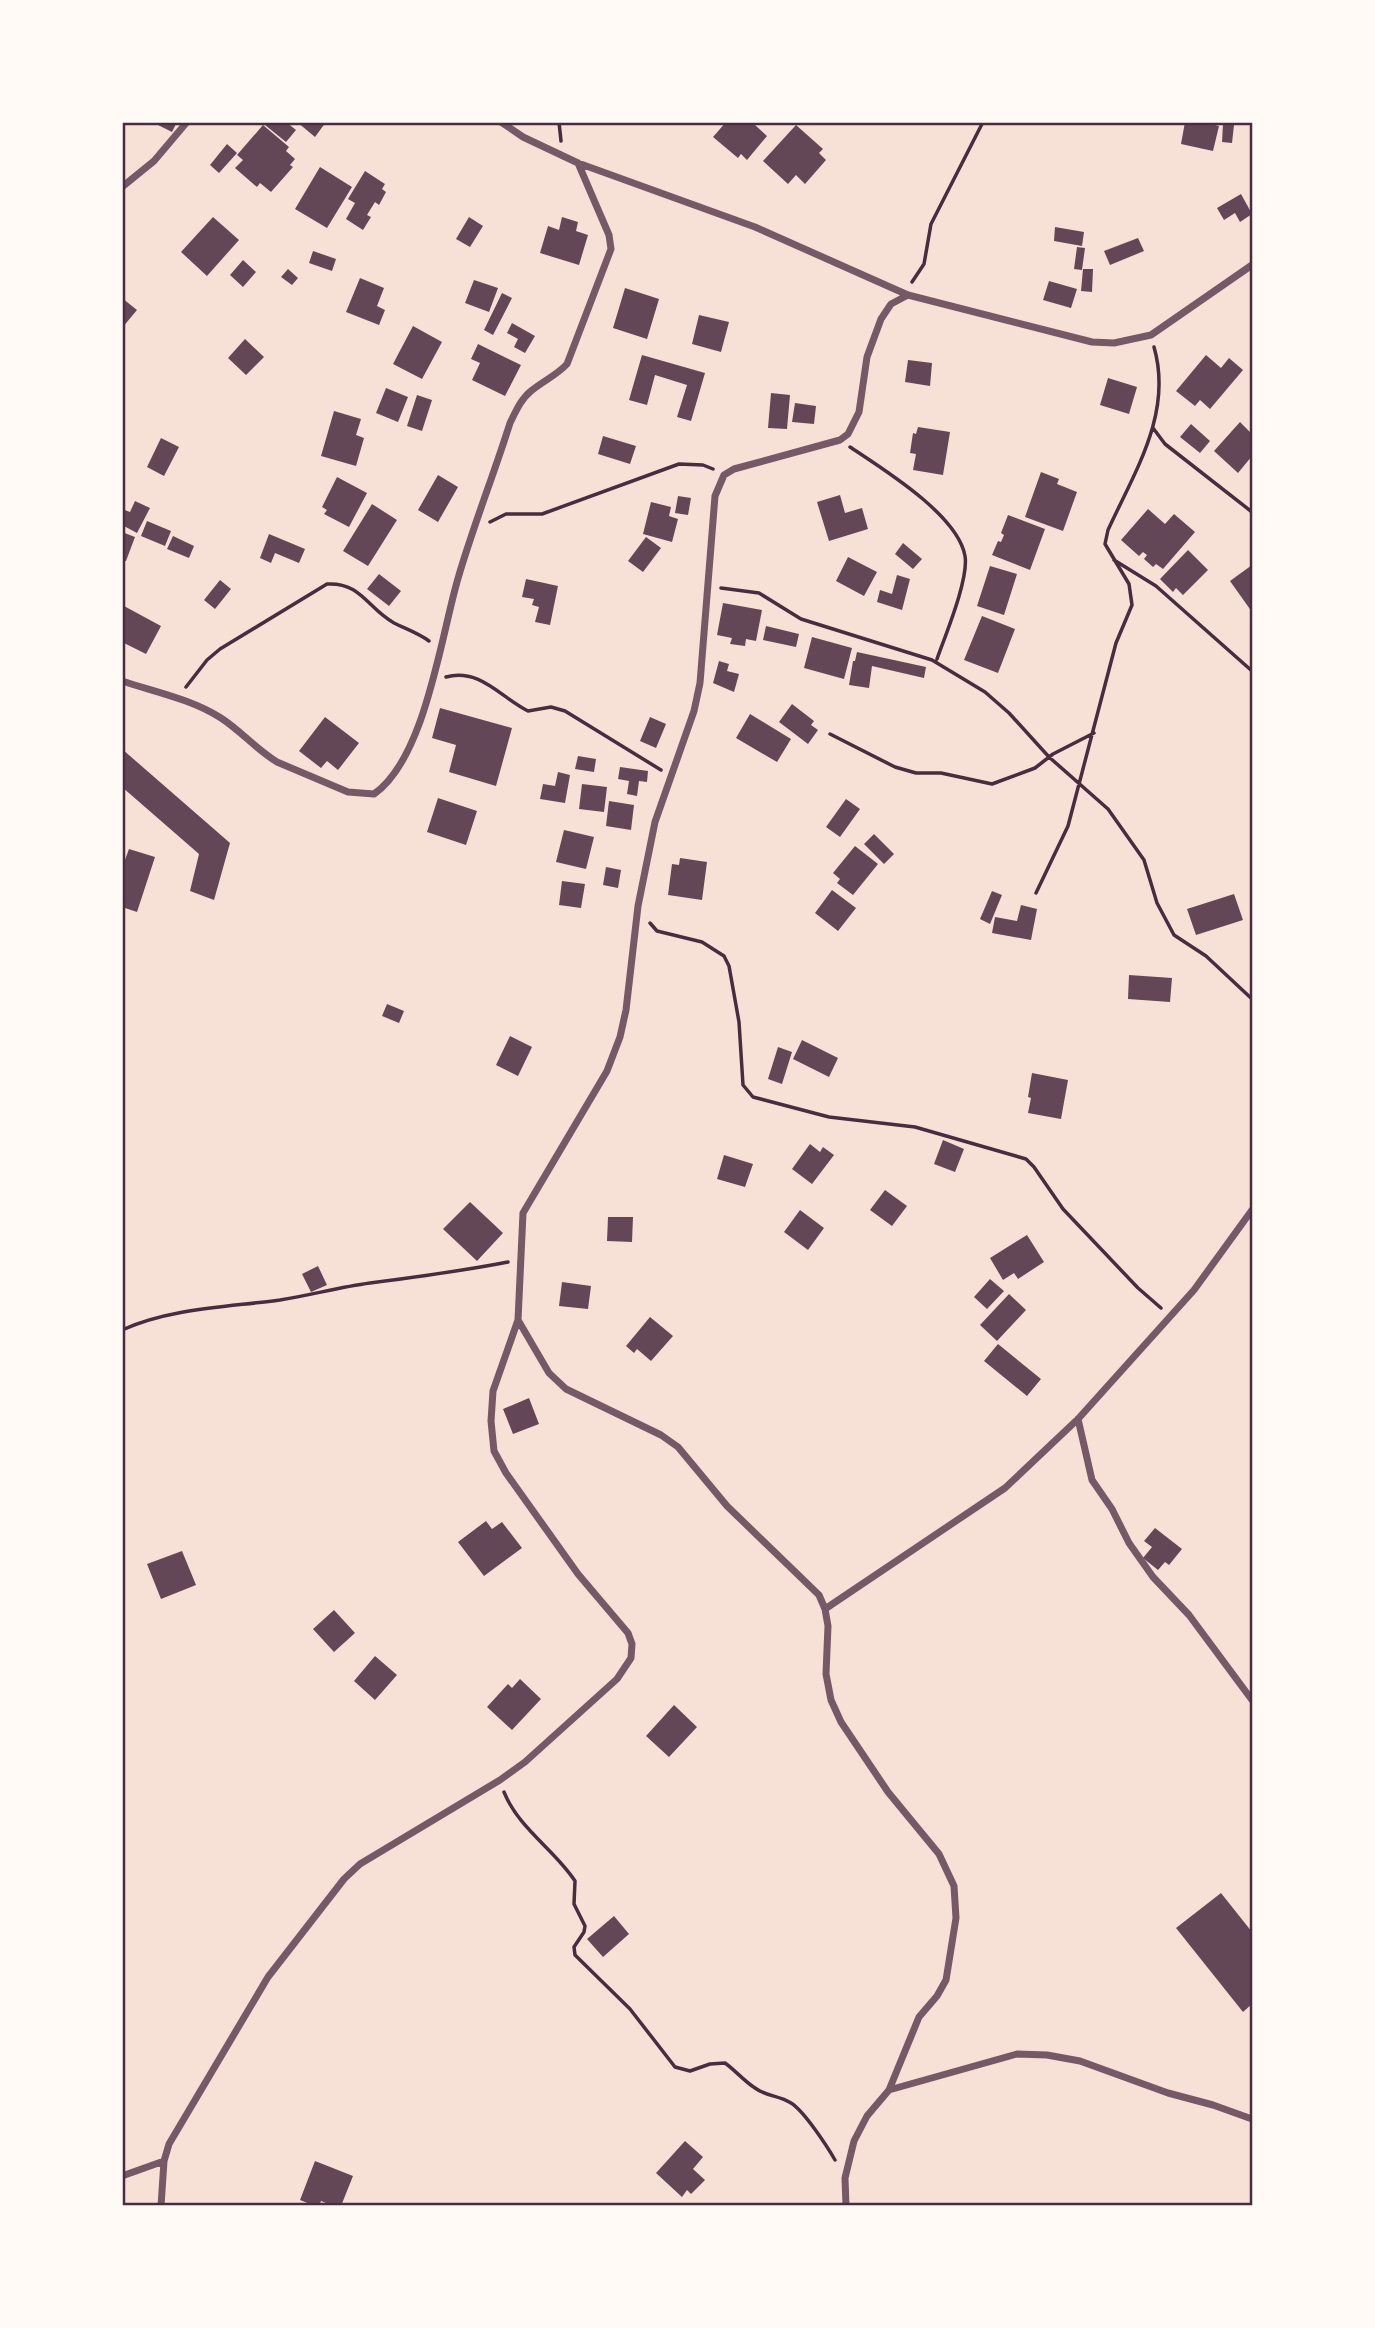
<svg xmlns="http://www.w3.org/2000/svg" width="1375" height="2328" font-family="Barlow,sans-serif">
  <rect width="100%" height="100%" fill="#f7e1d7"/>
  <!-- building -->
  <path fill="#644757" d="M152,122H177L172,132Z
    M267,122H286L296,130L286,142L265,125Z
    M297,122H326L315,137Z
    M726,122H757L755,125L767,136L747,160L741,154L738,158L713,137Z
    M1185,122H1204L1219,126L1213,151L1181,144Z
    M1223,124L1234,125L1232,143L1222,142Z
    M263,125L289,147L286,151L295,159L290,165L293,167L271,192L260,183L257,187L235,168L243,160L237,155Z
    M796,125L823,149L819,153L826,160L805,184L796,175L788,184L763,161Z
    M227,144L237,153L219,173L210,165Z
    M320,167L352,187L327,228L295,209Z
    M365,171L385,184L382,189L386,192L379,205L375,202L367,215L371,217L363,230L346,219L355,203L348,199Z
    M1241,194L1252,214L1240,222L1235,213L1224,220L1217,208Z
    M213,217L239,240L207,276L181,252Z
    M469,217L483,226L470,247L456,239Z
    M562,217L578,222L576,231L588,235L579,265L540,253L548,226L559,230Z
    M1055,227L1084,232L1082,246L1054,241Z
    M1138,238L1144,251L1110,265L1104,251Z
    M1077,247L1085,248L1082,270L1074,269Z
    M313,251L336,259L332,271L309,263Z
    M243,260L256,272L243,287L230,275Z
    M288,269L298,278L292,285L281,277Z
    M1083,269H1093L1092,292L1081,291Z
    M360,278L384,288L377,306L385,310L379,325L346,312Z
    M474,280L498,288L489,312L465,303Z
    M1049,281L1077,289L1071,308L1043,300Z
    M625,288L659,299L647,339L613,328Z
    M502,293L512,298L493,335L484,330Z
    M122,298L137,310L122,328Z
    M699,315L729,322L721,352L692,344Z
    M512,323L535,336L525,353L514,347L518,339L507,333Z
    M413,326L442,342L422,379L393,364Z
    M245,339L264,357L246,375L228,358Z
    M478,344L521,365L505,396L472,380L480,363L471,359Z
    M642,355L705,373L691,421L677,417L687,385L655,375L647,405L629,400Z
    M1206,355L1221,368L1229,358L1243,370L1210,409L1200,400L1195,406L1176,391Z
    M908,360L932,363L930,386L905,382Z
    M1108,378L1137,387L1129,414L1100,405Z
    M386,388L408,397L398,422L376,413Z
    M771,393L790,395L787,429L768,428Z
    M417,395L432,400L422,431L407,426Z
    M795,403L816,406L814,424L792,422Z
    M334,411L361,419L356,435L364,438L356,466L321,456Z
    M1240,422L1252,434V456L1238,473L1214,451Z
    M1191,424L1210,441L1200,453L1180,437Z
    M918,427L950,432L943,475L913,470L916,454L910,453L913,433L916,434Z
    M603,436L636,446L630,464L598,454Z
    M161,438L179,447L164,476L147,467Z
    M1041,472L1059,479L1057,484L1077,492L1063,531L1025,517Z
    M438,475L458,487L438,522L418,510Z
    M337,477L367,493L349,527L324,514L327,510L322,507Z
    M840,495L845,513L862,508L868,529L829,541L817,502Z
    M678,496L691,498L688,515L675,513Z
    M135,501L150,508L137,533L122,525V509L130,512Z
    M651,502L671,507L669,516L678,519L672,542L643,534Z
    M372,504L397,520L368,566L343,551Z
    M1148,509L1165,524L1174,514L1195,532L1163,569L1156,564L1153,567L1144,559L1147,555L1143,552L1139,556L1121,540Z
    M1008,515L1045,529L1030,570L992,555L998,541L1001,542L1004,535L1001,533Z
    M147,521L171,531L165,546L141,536Z
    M122,532L135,537L126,561L122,560Z
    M269,534L305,549L299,563L275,553L271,563L260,558Z
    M173,536L194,546L189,558L167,549Z
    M646,537L661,548L643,572L628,561Z
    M903,543L922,559L913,569L895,554Z
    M1188,550L1208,570L1183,595L1176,588L1173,592L1160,579Z
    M848,557L877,572L864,596L836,581Z
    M1252,565V612L1230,581Z
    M990,566L1017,574L1004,615L977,606Z
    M379,574L401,591L389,606L367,589Z
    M897,575L910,579L902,610L877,602L880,590L892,594Z
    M526,579L558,586L550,625L535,622L539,607L532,605L534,599L522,597Z
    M220,580L231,589L215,609L204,600Z
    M723,603L762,610L756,641L746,639L745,646L730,644L732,638L717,635Z
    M124,606L161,626L146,654L122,642Z
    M982,616L1015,629L998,673L964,660Z
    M766,626L799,634L796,647L763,640Z
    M812,637L852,648L844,679L804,668Z
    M857,652L926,667L924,678L872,666L869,688L849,685L853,661H855Z
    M719,661L729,664L727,671L739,674L734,692L713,683Z
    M792,704L814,721L811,725L818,730L808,744L779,722Z
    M440,708L512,728L496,786L449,772L456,745L432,738Z
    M750,714L791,739L777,762L736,738Z
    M325,717L359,743L338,770L327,761L321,768L299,751Z
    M650,717L666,724L656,748L640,741Z
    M122,749L230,843L214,900L190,891L199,854L122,787Z
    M578,756L596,759L594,772L575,769Z
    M620,767L648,771L647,782L639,781L637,796L627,794L629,781L618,779Z
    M558,772L570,775L565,803L540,799L543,784L555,786Z
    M582,784L607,787L604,812L579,809Z
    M438,798L477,811L466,845L427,832Z
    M846,799L860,809L840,837L826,827Z
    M609,801L634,805L631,830L606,826Z
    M564,830L594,837L586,869L556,862Z
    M874,834L894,854L884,864L864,844Z
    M855,846L878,864L853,895L837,883L840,879L833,873Z
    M129,849L155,857L137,912L122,907V868Z
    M680,858L707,862L702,900L668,895L672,864L679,865Z
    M606,867L621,870L618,888L603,885Z
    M562,881L585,884L581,908L559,905Z
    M832,890L856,908L838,931L815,913Z
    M992,891L1002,895L990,924L980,919Z
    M1234,894L1243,920L1196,935L1187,909Z
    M1021,905L1037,909L1031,940L992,933L995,917L1017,921Z
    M1129,975L1172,978L1170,1002L1128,999Z
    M387,1004L404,1011L399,1023L382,1016Z
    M510,1036L532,1047L518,1076L496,1065Z
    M802,1040L838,1058L829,1077L793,1059Z
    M778,1047L792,1052L782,1084L768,1079Z
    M1032,1073L1068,1080L1061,1119L1028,1113L1031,1098L1028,1097Z
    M943,1140L964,1149L955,1172L934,1164Z
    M810,1144L820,1152L823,1147L834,1155L812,1184L792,1169Z
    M724,1155L753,1164L745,1187L717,1179Z
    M885,1190L907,1206L892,1226L870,1210Z
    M470,1202L503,1233L477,1261L443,1229Z
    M800,1210L824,1228L808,1250L784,1232Z
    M608,1217H633L632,1242L607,1241Z
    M1027,1235L1044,1262L1018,1279L1014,1273L1003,1280L990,1258Z
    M318,1266L327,1285L311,1292L302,1274Z
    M990,1279L1004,1291L987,1309L974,1297Z
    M562,1282L591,1286L588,1309L559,1306Z
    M1009,1294L1026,1310L997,1341L980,1325Z
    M650,1317L673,1336L651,1361L637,1349L634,1353L626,1346Z
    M998,1344L1041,1379L1027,1396L984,1361Z
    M529,1398L539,1424L513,1434L503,1409Z
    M486,1521L492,1529L502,1522L522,1548L484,1576L458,1542Z
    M1155,1528L1182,1549L1169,1565L1165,1562L1158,1570L1143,1558L1152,1547L1144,1541Z
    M182,1551L196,1585L161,1599L147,1564Z
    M334,1610L355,1633L334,1652L313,1629Z
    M375,1656L397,1675L375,1700L354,1681Z
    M520,1679L541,1699L512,1730L487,1707L508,1684L512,1688Z
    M674,1705L697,1727L669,1757L646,1736Z
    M1221,1893L1252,1932V2004L1243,2012L1176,1928Z
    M614,1916L629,1934L603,1957L587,1939Z
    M685,2141L703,2157L693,2169L705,2180L691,2194L687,2190L682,2197L656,2173Z
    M315,2161L353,2176L341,2206H333L321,2201L319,2206H315L300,2200Z"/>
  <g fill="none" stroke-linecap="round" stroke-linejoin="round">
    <!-- path -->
    <path stroke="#4a2c40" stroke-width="3.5" d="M559,122L561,141
      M912,282L924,264L931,224L983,122
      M1153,428L1165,444L1252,512
      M850,447C883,469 958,515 965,556C969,579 945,636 937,659
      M490,522L506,514H542L679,464L703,465L713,469
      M1114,560L1156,586L1252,671
      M721,588L759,593L801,619L932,660L985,692L1009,713L1049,757L1108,809L1144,860L1157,903L1174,935L1206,956L1252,999
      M446,677C480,668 500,697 528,711L551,707L565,711L661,770
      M186,687L207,660L220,649L327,584C361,582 368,609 394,623C406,629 418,633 429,641
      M830,734L895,767L916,773H941L992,784L1035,768L1053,754L1094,733
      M1036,893L1068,826L1116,643L1132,605L1129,584L1105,544L1108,530C1135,471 1173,413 1154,347
      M650,923L657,931L702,942L724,956L729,966L739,1022L743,1085L753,1097L829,1117L915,1127L1026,1159L1034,1167L1063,1209L1138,1288L1161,1308
      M122,1330C170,1308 229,1307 280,1300C311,1295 340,1287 370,1283C417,1277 462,1271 508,1262
      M504,1792C519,1829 554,1849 575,1881L574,1904L585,1926L584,1932L574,1947L575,1955L630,2009L675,2067L690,2071L710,2064L725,2063C736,2071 744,2081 755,2088C767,2097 779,2095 791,2103C804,2111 827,2146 835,2160"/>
    <!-- minor -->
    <path stroke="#755966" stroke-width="7" d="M501,122L523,137L578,163L755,227L908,295L1092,342L1114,343L1151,335L1252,265
      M122,187L154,161L187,122
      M122,681C155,692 191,699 221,718C241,731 257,750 277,762L348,792L374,794C426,758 441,634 459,575C474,524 494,474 510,423C516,411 521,399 531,391C543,381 557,375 567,364L611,249L609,235L578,163
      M518,1320L549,1373L566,1389L661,1435L678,1447L727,1506L819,1595L825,1609L828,1626L826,1674L831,1700L841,1722L888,1792L939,1854L954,1886L956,1918L946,1980L937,1996L919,2017L889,2090L867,2116L854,2141L845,2178L846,2206
      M1078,1419L1092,1480L1112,1509L1129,1543L1153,1577L1189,1615L1252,1700
      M825,1609L1005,1488L1078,1419L1194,1290L1252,1210
      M889,2090L1017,2054L1047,2055L1080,2061L1168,2093L1213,2105L1252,2119
      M122,2176L164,2161
      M161,2206L164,2161L169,2144L268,1977L344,1879L360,1864L500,1780L525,1762L617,1679L631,1658L632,1644L628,1633L578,1574L506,1473L494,1451L491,1421L493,1391L518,1320L523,1213L607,1071L620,1037L626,1010L638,906L655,822L694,711L700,683L715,496L724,475L734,469L840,440L848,434L859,412L867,357L881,319L891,304L908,295"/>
  </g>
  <!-- border -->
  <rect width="1375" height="2328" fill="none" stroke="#fffaf5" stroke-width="248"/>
  <rect x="124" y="124" width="1127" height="2080" fill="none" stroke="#4a2c40" stroke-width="2.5"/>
</svg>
